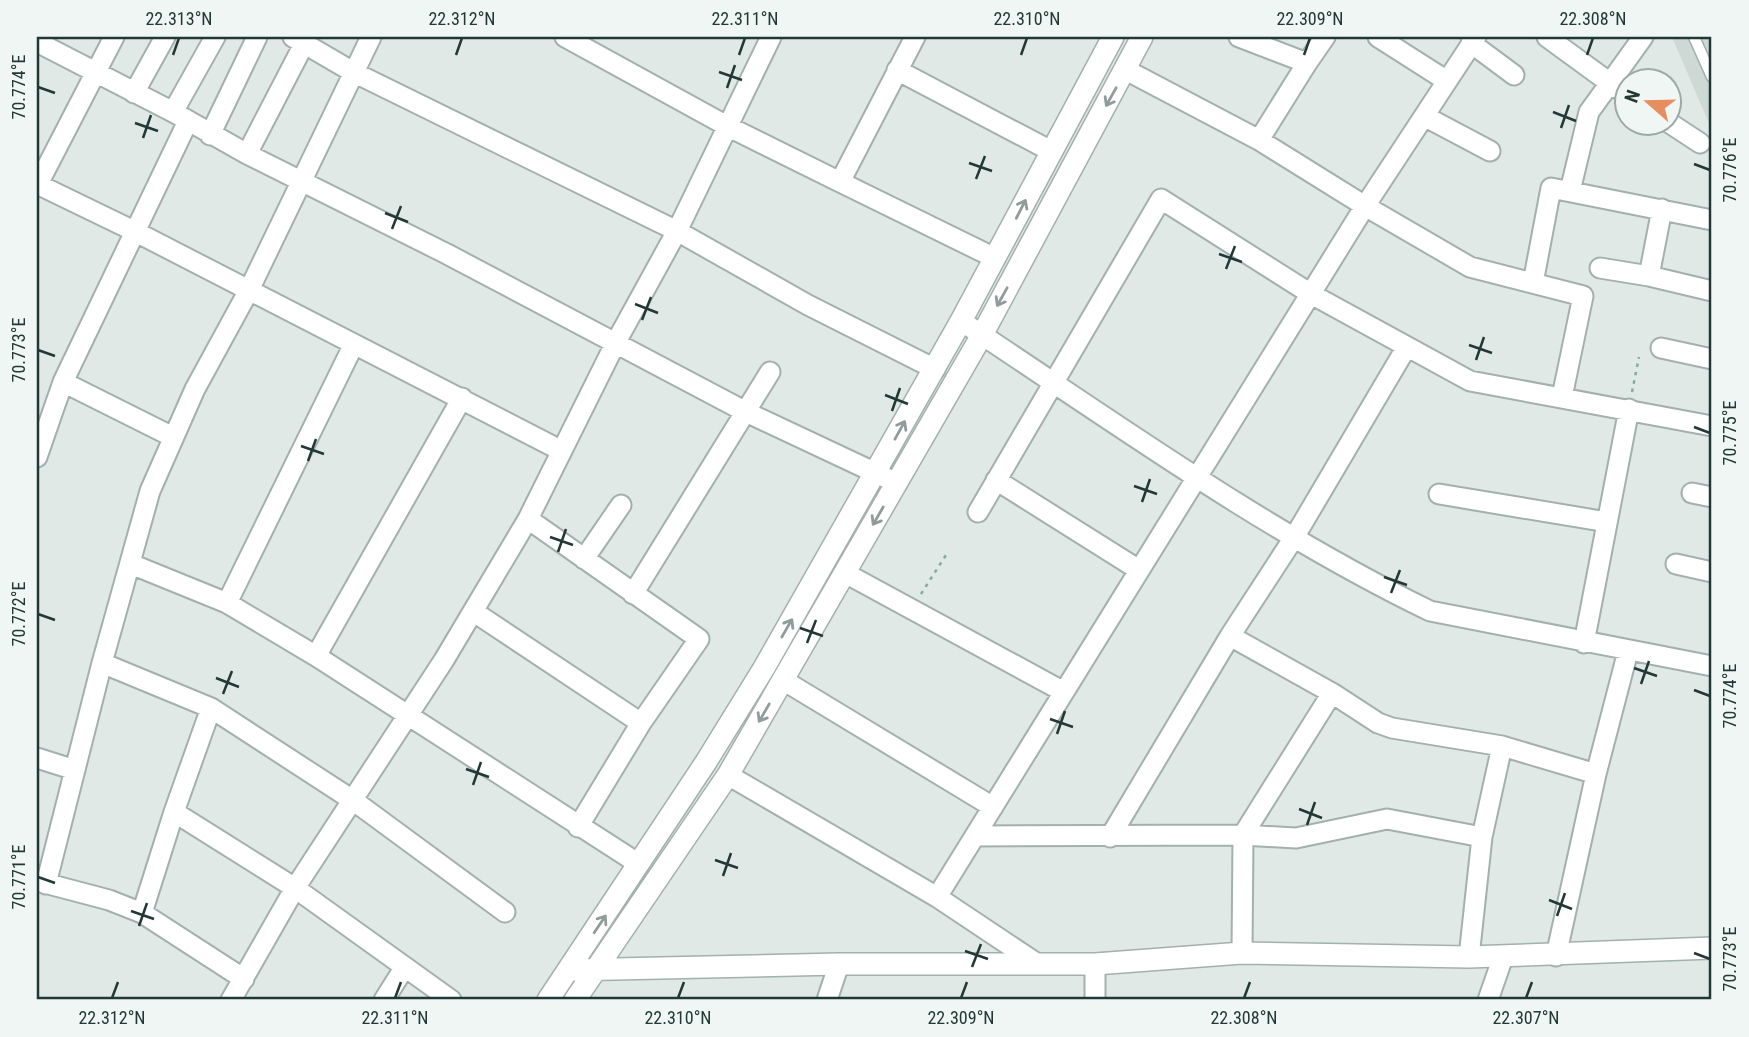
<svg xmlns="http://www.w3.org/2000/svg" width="1749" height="1037" font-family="'Roboto Condensed',sans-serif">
  <rect width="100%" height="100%" fill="#e0e9e6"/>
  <!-- built -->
  <path fill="#ced9d5" d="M1672,37H1712V130Z"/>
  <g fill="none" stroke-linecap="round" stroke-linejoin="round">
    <defs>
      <path id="service" d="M1694,37L1712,77"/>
      <path id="minor" d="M293,37L353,72L677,231L808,305L935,369
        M565,37L727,126L840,182L915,37
        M1239,37L1307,63L1325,37
        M1378,37L1447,81
        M1547,37L1610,83L1589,112L1570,191
        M37,42L173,112L247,154L447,254L746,412L897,483
        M1471,43L1514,75
        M897,70L1051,151
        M1126,70L1259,140L1365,206L1476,37
        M134,93L165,37
        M1626,94L1610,83L1643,37
        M173,112L215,37
        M1424,116L1490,151
        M1668,122L1700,143
        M210,135L257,37
        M1259,140L1307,63
        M247,154L304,44
        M840,182L995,258
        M37,184L134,231L562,451
        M37,186L114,37
        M1662,209L1649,276L1712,291
        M1600,268L1649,276
        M1533,283L1551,188L1712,220
        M961,321C1114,422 1265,531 1430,611L1712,666
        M1406,348L1295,536L1230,636L1332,693L1378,723L1392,728L1502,746L1482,837L1469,957
        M1661,348L1712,359
        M63,382L173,437
        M37,457L63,382L188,121
        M996,480L1139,570
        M1692,493L1712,497
        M1439,494L1607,522
        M978,512L1161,199L1311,294L1470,381L1712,426
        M528,519L699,639L641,723L578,827
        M584,559L621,505
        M131,564L227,603L316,656L639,864
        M1676,564L1712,572
        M845,573L1064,692
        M633,594L770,372
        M227,603L354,344
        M474,612L641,723
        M1584,643L1629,409
        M316,656L462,398
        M102,663L211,708L354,801L505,912
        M783,680L993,807
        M1502,746L1596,774L1628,651
        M37,758L75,770
        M728,775L937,897
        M174,812L295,888L451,1000
        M975,836L1243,835L1296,838L1387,819L1482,837
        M1110,837L1230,636
        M37,881L109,900L142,913L244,979
        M46,884L102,663L150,491L195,389L249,290L371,37
        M142,913L174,812L211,708
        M1242,953L1243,835L1332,693
        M1556,956L1596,774
        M1036,963L937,897L1365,206L1470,267L1583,296L1562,397
        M231,1000L295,888L444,660L528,519L616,342L677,231L771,37
        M384,1000L404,968
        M827,1000L839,964
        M1095,1000V964
        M1488,1000L1503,957"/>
      <path id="tertiary" d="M569,970L839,964H1095L1242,953L1469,957L1712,948
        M548,1000L706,762L764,668L961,321L1113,37
        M575,1000L728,775L982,335L1142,37"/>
    </defs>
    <!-- service casing -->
    <use href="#service" stroke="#a3b0ad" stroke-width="13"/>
    <!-- minor casing -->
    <use href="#minor" stroke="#a3b0ad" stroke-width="23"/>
    <!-- tertiary casing -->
    <use href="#tertiary" stroke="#a3b0ad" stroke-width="24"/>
    <!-- path -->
    <path stroke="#82aba2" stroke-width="2.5" stroke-dasharray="3.5 5" stroke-linecap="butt" d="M1632,392L1639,357
      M921,594L946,555"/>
    <!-- service -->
    <use href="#service" stroke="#fff" stroke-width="10"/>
    <!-- minor -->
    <use href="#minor" stroke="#fff" stroke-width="19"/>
    <!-- tertiary -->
    <use href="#tertiary" stroke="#fff" stroke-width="21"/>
  </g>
  <!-- one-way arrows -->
  <defs><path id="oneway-shaft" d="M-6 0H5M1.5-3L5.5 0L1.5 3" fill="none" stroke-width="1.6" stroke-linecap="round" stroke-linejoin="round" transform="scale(1.75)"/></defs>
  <g stroke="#909c9a">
    <use href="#oneway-shaft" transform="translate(1111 97) rotate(119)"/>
    <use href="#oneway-shaft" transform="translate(1021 209) rotate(-63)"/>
    <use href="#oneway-shaft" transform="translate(1002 297) rotate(119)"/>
    <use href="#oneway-shaft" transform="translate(900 430) rotate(-61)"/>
    <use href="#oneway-shaft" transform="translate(878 516) rotate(120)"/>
    <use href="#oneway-shaft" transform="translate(787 628) rotate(-60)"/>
    <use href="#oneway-shaft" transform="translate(764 713) rotate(120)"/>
    <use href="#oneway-shaft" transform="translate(600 924) rotate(-56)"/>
  </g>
  <!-- ticks -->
  <path fill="none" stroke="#223834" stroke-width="2.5" d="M173,55L179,38M456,55L462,38M739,55L745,38M1021,55L1027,38M1304,55L1310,38M1587,55L1593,38M719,72L742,80M38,87L55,93M727,88L735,65M1553,112L1576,121M135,123L158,131M1561,128L1569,105M143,138L151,115M969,163L992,171M1694,164L1710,170M976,179L985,156M385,213L408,222M392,229L401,206M1219,254L1242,262M1226,269L1235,246M635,304L658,313M642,320L651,297M1469,345L1492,353M38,350L55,356M1476,360L1484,337M885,395L908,404M892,411L900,388M1694,427L1710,433M301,446L324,454M308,461L316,439M1134,486L1157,494M1142,502L1150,479M550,537L573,545M558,552L566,529M1384,577L1407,585M1391,593L1400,570M38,614L55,620M800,628L823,636M807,643L816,620M1634,668L1657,676M216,678L239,687M1641,684L1649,661M1694,690L1710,696M223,694L232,671M1050,719L1073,727M1057,734L1065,711M466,769L489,777M473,785L481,762M1299,809L1322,818M1307,825L1315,802M715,860L738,868M723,876L731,853M38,877L55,883M1549,900L1572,909M131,911L154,919M1557,916L1565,893M139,926L147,903M965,951L988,959M1694,953L1710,959M972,967L981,944M112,998L118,982M395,998L401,982M678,998L684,982M961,998L967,982M1244,998L1250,982M1526,998L1532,982"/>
  <!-- border -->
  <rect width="1749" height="1037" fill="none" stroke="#f0f6f4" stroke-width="77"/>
  <!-- north arrow -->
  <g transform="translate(1648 102) rotate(290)"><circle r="33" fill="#f0f6f4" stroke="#9eaaa7" stroke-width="2"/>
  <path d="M0-5L12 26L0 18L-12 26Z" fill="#e78e60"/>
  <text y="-10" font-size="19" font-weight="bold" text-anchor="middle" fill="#223834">N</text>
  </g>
  <rect x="38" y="38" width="1672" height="960" fill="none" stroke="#223834" stroke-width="2.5"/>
  <g font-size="18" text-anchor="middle" fill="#223834">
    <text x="179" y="25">22.313°N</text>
    <text x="462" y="25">22.312°N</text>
    <text x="745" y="25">22.311°N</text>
    <text x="1027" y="25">22.310°N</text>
    <text x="1310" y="25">22.309°N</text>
    <text x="1593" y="25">22.308°N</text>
    <text transform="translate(19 87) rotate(-90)" y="6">70.774°E</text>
    <text transform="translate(1730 170) rotate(-90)" y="6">70.776°E</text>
    <text transform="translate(19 350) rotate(-90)" y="6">70.773°E</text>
    <text transform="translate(1730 433) rotate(-90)" y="6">70.775°E</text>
    <text transform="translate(19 614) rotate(-90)" y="6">70.772°E</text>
    <text transform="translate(1730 696) rotate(-90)" y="6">70.774°E</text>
    <text transform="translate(19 877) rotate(-90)" y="6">70.771°E</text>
    <text transform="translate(1730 959) rotate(-90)" y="6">70.773°E</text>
    <text x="112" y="1024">22.312°N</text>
    <text x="395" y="1024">22.311°N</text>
    <text x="678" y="1024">22.310°N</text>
    <text x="961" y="1024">22.309°N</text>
    <text x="1244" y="1024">22.308°N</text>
    <text x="1526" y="1024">22.307°N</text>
  </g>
</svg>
